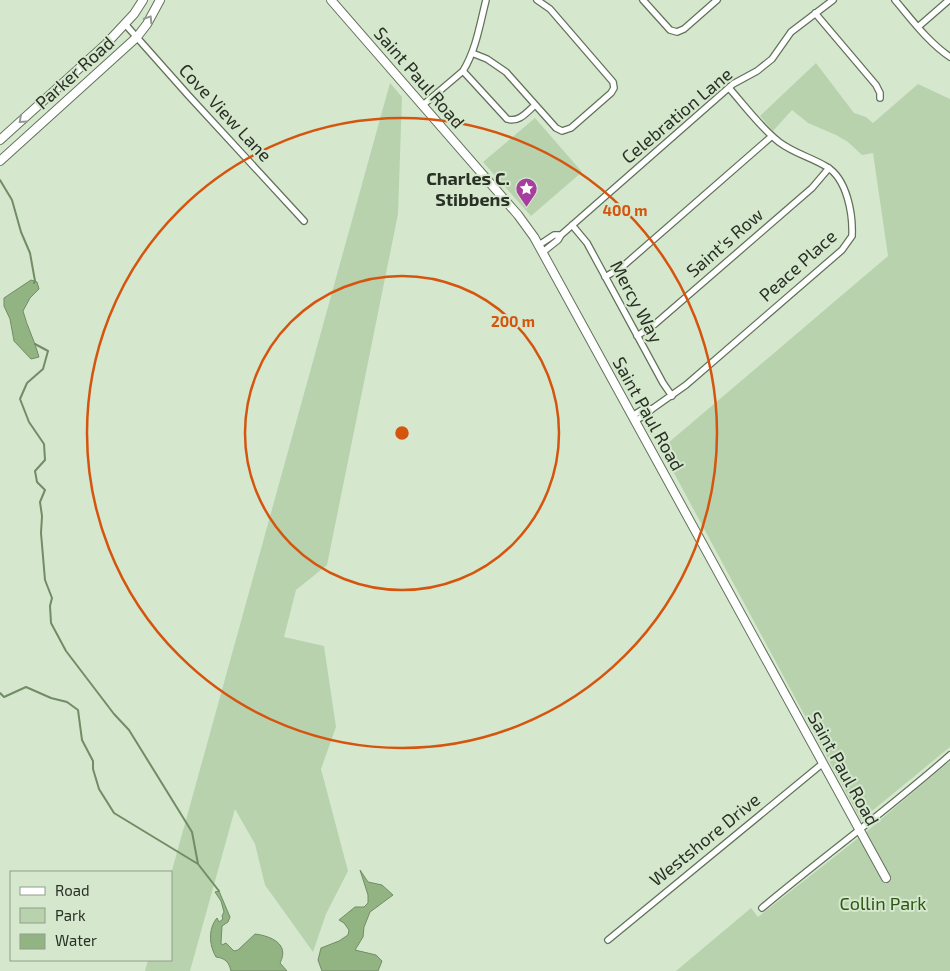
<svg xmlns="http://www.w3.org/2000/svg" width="950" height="971" font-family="'Exo 2',sans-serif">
  <rect width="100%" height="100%" fill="#d5e8cd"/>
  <!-- green -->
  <path fill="#b8d2ae" d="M816,63L854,113L866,117L873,123L918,84L950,99V747L861,820L661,449L888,256L873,153L862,155L848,142L836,135L808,123L792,110L773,131L760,116Z
    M390,83L402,97L398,214L327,565L296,590L284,637L324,646L336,727L321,769L348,871L326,914L313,952L265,885L255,844L235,809L190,971H145L148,960H171V874Z
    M535,118L582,172L531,216L483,162Z
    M950,761V971H676L751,908L758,917L866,832Z"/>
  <!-- water -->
  <path fill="#91b482" stroke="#728c66" d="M31,280L37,282L39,289L30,298L23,311C27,327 35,341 39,357L31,359L14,341L10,319L4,306V298Z
    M360,870L368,882L382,885L393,895L370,912L364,927L363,937L355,950L376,955L382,961L378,971H322L318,960L321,948L339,941L348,935L349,930L344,923L339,920L355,907H364L368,903V895Z
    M219,891L230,917L228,922L222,926L221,943L222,945L226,943L234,951L238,950L255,934C271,936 290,944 280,963L287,971H231C229,962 225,958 216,957C209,945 208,929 217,918L219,922L223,919L222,916L224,912L221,901L215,892Z"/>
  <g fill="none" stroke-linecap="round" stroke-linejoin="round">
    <!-- stream -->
    <path stroke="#728c66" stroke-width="2" d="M0,180L12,200L21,232L30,253L35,281L34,283
      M35,344L48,351L43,369L27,383L20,399L29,422L44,444L45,460L35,471L37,482L45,490L40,502L42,516L41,533L45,580L52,598L50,606L51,623L66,651L114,714L129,730L192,832L198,864
      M0,693L4,697L26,687L51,698L67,702L78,710L82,740L93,761V769L99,789L114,813L198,864L219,891"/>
    <defs>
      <path id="street" d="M643,0L670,30L677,32L684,29L717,0
        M895,0C912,20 928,42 950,57
        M815,13L876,85L880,93V98
        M125,24L188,95L304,221
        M918,27L949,0
        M472,53L487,59L506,72L556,128L562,131L571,128L611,93L614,88L613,82L550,9L537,0
        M463,71L507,119C519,123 527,112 535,105
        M423,105L463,71C476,50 480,24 486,0
        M572,225L587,243L663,383L672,396
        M561,235L733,84L757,71L772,59L791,32L833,0
        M539,245L554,235H561L558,240L543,252
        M605,277L622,267L772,136
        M637,336L655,324L812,188L829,168
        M652,409L686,385L842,250L852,236C853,214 847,179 827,167C811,157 795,154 779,142C760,127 745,106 729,88
        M632,416L645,408L652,409L648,413L635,421
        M762,908C824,856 889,809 950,755
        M608,940L822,764"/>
      <path id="secondary" d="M331,0L518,215L534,237L886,878
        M0,140L106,44L134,14L143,0
        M0,161L137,37L147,24L160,0"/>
    </defs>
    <!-- street casing -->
    <use href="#street" stroke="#61725a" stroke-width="8"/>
    <!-- secondary casing -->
    <use href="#secondary" stroke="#61725a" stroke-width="10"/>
    <!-- street -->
    <use href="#street" stroke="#fff" stroke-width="5.5"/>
    <!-- secondary -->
    <use href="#secondary" stroke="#fff" stroke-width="8"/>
  </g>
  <!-- one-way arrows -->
  <defs><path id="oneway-chevron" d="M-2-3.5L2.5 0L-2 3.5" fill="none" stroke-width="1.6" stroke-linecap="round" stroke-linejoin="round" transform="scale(1.25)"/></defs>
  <g stroke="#949892">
    <use href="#oneway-chevron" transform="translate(149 19) rotate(-58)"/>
    <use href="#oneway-chevron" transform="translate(22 120) rotate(138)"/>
  </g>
  <!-- distance rings -->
  <g fill="none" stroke="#d5550f" stroke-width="2.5">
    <circle cx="402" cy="433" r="157"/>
    <circle cx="402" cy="433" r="315"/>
  </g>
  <!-- icons -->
  <defs>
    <symbol id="sight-pin" viewBox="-11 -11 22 30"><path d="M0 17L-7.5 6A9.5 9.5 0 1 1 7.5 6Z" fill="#a73d9f" stroke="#d5e8cd"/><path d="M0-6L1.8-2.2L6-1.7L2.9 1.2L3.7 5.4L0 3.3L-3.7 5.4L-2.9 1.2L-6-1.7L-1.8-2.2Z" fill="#fff"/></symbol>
  </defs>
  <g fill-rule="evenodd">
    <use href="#sight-pin" x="514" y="176" width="25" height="34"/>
  </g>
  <g text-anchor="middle" stroke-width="4" stroke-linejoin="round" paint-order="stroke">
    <!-- street labels -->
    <g font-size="18" fill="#293026" stroke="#d5e8cd">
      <text transform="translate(75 73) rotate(-42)" y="6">Parker Road</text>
      <text transform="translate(419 78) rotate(49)" y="6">Saint Paul Road</text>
      <text transform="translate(225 113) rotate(47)" y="6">Cove View Lane</text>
      <text transform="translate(677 116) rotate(-40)" y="6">Celebration Lane</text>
      <text transform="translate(725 243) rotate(-41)" y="6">Saint's Row</text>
      <text transform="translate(798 266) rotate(-42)" y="6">Peace Place</text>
      <text transform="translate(636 302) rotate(62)" y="6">Mercy Way</text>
      <text transform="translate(648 414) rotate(61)" y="6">Saint Paul Road</text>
      <text transform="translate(843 769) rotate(61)" y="6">Saint Paul Road</text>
      <text transform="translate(705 840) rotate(-39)" y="6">Westshore Drive</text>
    </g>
    <!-- poi labels -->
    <g font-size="18" font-weight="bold" fill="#293026" stroke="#d5e8cd" text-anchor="end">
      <text x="510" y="185">Charles C.<tspan x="510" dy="21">Stibbens</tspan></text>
    </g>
    <!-- park labels -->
    <g font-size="18" fill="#2b5712" stroke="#d5e8cd">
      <text x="883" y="910">Collin Park</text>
    </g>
  </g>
  <circle cx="402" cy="433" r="8" fill="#d5550f" stroke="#d5e8cd" stroke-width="2.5"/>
  <g font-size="15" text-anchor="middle" font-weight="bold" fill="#d5550f" stroke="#d5e8cd" stroke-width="4" stroke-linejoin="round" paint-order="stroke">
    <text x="625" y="216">400 m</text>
    <text x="513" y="327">200 m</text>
  </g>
  <!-- legend -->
  <rect x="10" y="871" width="162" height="90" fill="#d5e8cd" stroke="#909e8a"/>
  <rect x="20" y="887" width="25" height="8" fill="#ffffff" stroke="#909e8a"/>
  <text x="55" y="896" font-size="15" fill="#293026">Road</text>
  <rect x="20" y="908" width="25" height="15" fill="#b8d2ae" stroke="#909e8a"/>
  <text x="55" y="921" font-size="15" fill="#293026">Park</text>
  <rect x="20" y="934" width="25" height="15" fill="#91b482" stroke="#909e8a"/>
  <text x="55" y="946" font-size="15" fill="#293026">Water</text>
</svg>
